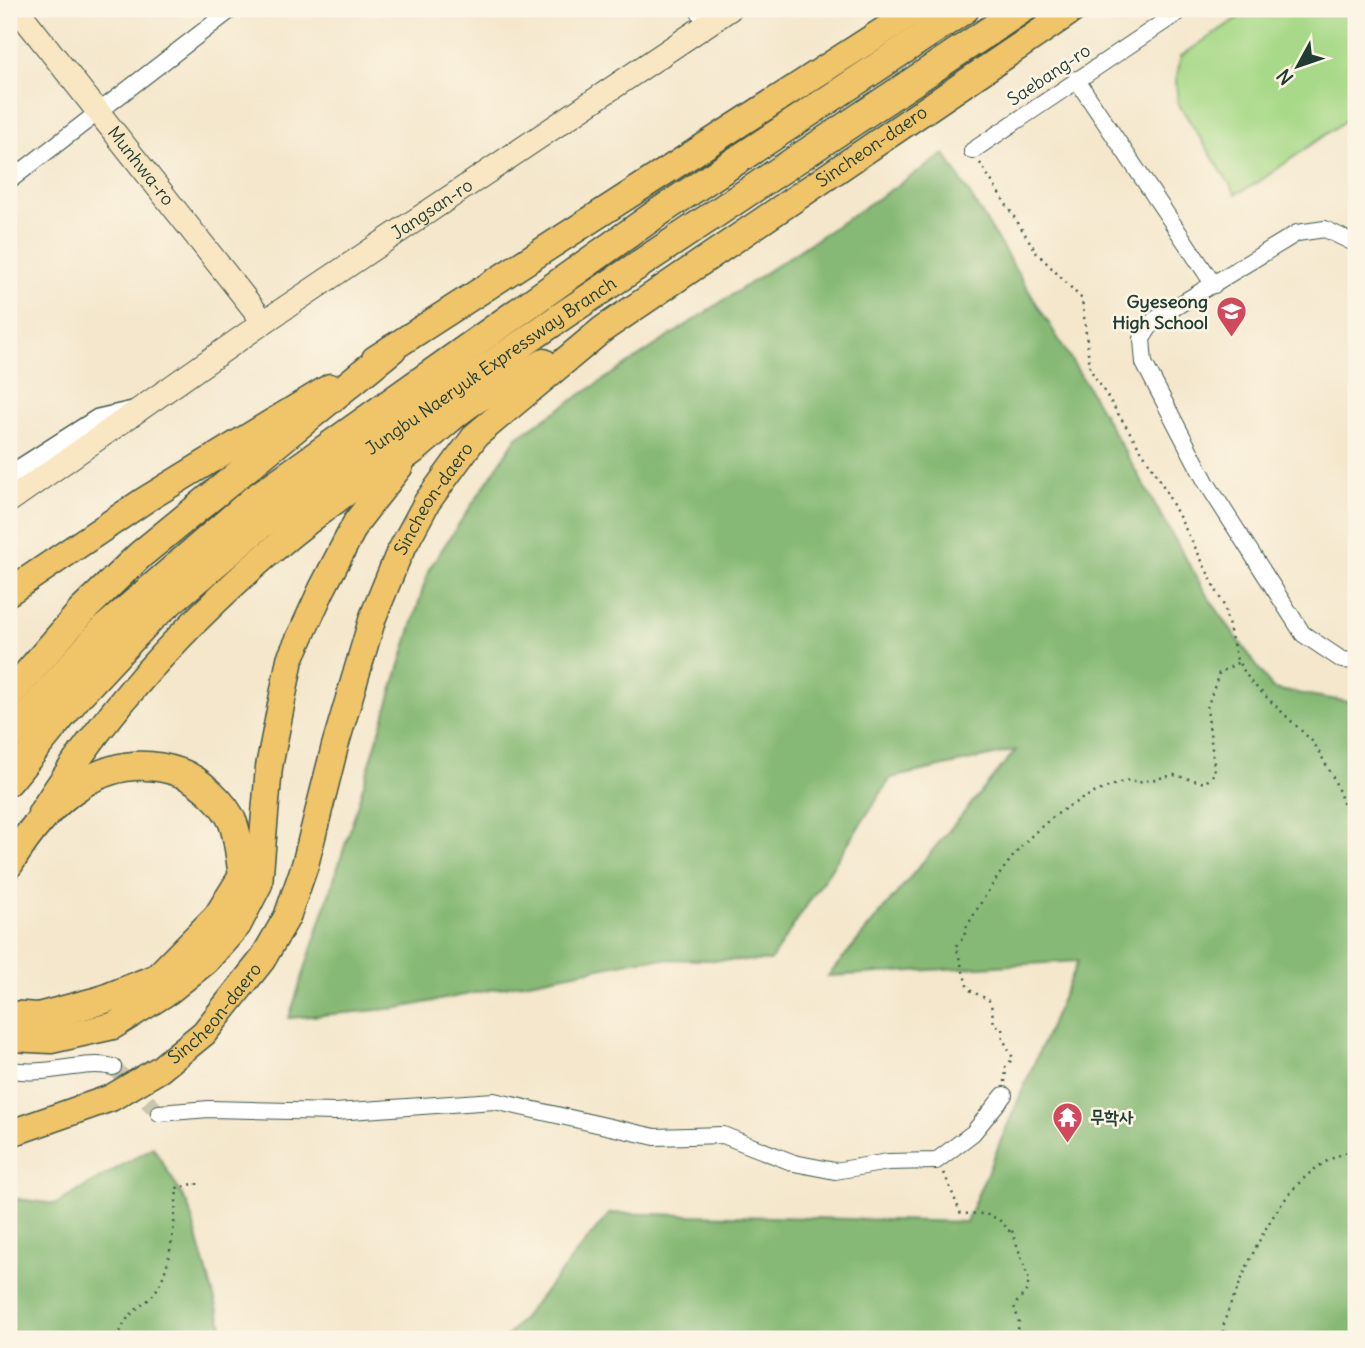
<svg xmlns="http://www.w3.org/2000/svg" width="1365" height="1348" font-family="Delius,'Poor Story',sans-serif">
  <rect width="100%" height="100%" fill="#fcf5e5"/>
  <filter id="ink" filterUnits="userSpaceOnUse"><feTurbulence type="fractalNoise" baseFrequency=".0143" numOctaves="2"/><feDisplacementMap in="SourceGraphic" scale="14" xChannelSelector="R" yChannelSelector="G"/><feConvolveMatrix kernelMatrix="1 2 1 2 8 2 1 2 1" color-interpolation-filters="sRGB"/></filter>
  <filter id="wash" filterUnits="userSpaceOnUse"><feTurbulence type="fractalNoise" baseFrequency=".00686" numOctaves="4" result="noise"/><feDisplacementMap in="SourceGraphic" scale="28" xChannelSelector="R" yChannelSelector="G"/><feGaussianBlur stdDeviation="1.57" result="paint"/><feColorMatrix in="noise" values="0 0 0 0 0 0 0 0 0 0 0 0 0 0 0 0 0 1.4 0 .05"/><feComposite in="paint" operator="in"/></filter>
  <g filter="url(#wash)">
    <rect width="100%" height="100%" fill="#f4e7cc"/>
    <!-- green -->
    <path fill="#a8d988" stroke="#648b5e" stroke-width="2" d="M1251,9H1356V113L1257,183L1236,194L1178,103L1176,81L1181,56Z"/>
    <!-- forest -->
    <path fill="#86b974" stroke="#527b54" stroke-width="2" d="M945,154L1086,384L1206,594L1273,689L1356,703V1339H505L610,1213L966,1222L1078,961L828,976L1016,750L891,778L770,961L645,959L399,1008L289,1018L349,833L429,569L517,437Z
      M153,1147L188,1205L226,1339H9V1198L56,1204Z"/>
  </g>
  <g filter="url(#ink)">
    <g fill="none" stroke-linecap="round" stroke-linejoin="round">
      <!-- minor-tunnel -->
      <path stroke="#c9c5ae" stroke-width="16" stroke-dasharray="16 8" stroke-linecap="butt" d="M113,1067L159,1113"/>
      <defs>
        <path id="minor" d="M697,9L707,24
          M1076,79L1214,285
          M972,151L1183,9
          M9,181L232,9
          M1356,244L1325,229L1297,233L1154,320L1142,339L1144,363L1206,482L1303,634L1342,660L1356,661
          M9,1069C44,1078 84,1059 113,1067
          M159,1113L209,1109L335,1112L494,1101L655,1137L723,1135L794,1163L835,1171L888,1162L936,1161L973,1133L1004,1095"/>
        <path id="tertiary" d="M9,476L98,419L133,411"/>
        <g id="secondary">
          <path id="s1" d="M17,9L264,322"/>
          <path id="s2" d="M9,501L264,322L730,9"/>
        </g>
        <g id="trunk">
          <path d="M375,359L917,9"/>
          <path d="M9,592L145,500L330,387"/>
          <path d="M41,813C120,688 229,576 350,490C369,477 390,467 409,454C429,440 446,421 466,407C490,390 518,377 544,362"/>
          <path d="M9,1038L51,1040L113,1026L169,991L205,962L238,925L259,884L269,767L290,659L322,589L357,521L400,466"/>
          <path id="s3" d="M9,1130L17,1131L111,1098L160,1069L204,1033L262,960L287,917L305,865L335,746L373,617L398,556L427,502L476,435L603,329L1074,9"/>
        </g>
        <g id="motorway">
          <path d="M9,695L81,612L140,555L392,349"/>
          <path d="M9,737L102,631L252,501L659,212L965,9"/>
          <path id="s4" d="M9,781L79,695L151,618L259,526L565,314L1022,9"/>
          <path d="M9,864C46,803 104,745 181,773C199,780 226,804 233,823C239,839 240,859 243,876L218,916L157,978L102,1000L38,1017L9,1015"/>
        </g>
      </defs>
      <!-- minor casing -->
      <use href="#minor" stroke="#3f564b" stroke-width="18"/>
      <!-- tertiary casing -->
      <use href="#tertiary" stroke="#3f564b" stroke-width="22"/>
      <!-- secondary casing -->
      <use href="#secondary" stroke="#3f564b" stroke-width="25"/>
      <!-- trunk casing -->
      <use href="#trunk" stroke="#3f564b" stroke-width="29"/>
      <!-- motorway casing -->
      <use href="#motorway" stroke="#3f564b" stroke-width="31"/>
      <!-- path -->
      <path stroke="#3f564b" stroke-width="2.5" stroke-dasharray="2 5" stroke-linecap="butt" d="M980,163L1037,253L1082,299L1090,369L1160,480L1198,553L1224,606L1237,660L1251,682L1314,743L1334,779L1356,837
        M1005,1082L1006,1067L1013,1058L1003,1039L1002,1028L994,1024C989,993 995,1005 968,989L956,946L964,937L966,928C1009,854 1043,806 1129,780L1137,783L1174,775L1205,783L1215,773L1207,708L1219,673L1239,662
        M944,1173L961,1214C982,1213 996,1212 1009,1231L1011,1228L1029,1280L1027,1290L1014,1306L1019,1322L1017,1339
        M118,1339C126,1308 146,1308 157,1289C172,1265 175,1216 177,1188L197,1183V1189
        M1223,1339C1221,1320 1233,1301 1240,1283C1262,1230 1295,1163 1356,1150"/>
      <!-- minor -->
      <use href="#minor" stroke="#fff" stroke-width="16"/>
      <!-- tertiary -->
      <use href="#tertiary" stroke="#fff" stroke-width="19"/>
      <!-- secondary -->
      <use href="#secondary" stroke="#f9e7c3" stroke-width="23"/>
      <!-- trunk -->
      <use href="#trunk" stroke="#f0c469" stroke-width="26"/>
      <!-- motorway -->
      <use href="#motorway" stroke="#f0c469" stroke-width="28"/>
    </g>
  </g>
  <!-- icons -->
  <defs>
    <symbol id="school-pin" viewBox="-11 -11 22 30"><path d="M0 17L-7.5 6A9.5 9.5 0 1 1 7.5 6Z" fill="#d1495b" stroke="#fcf5e5"/><path d="M0-5L7-2L0 1L-7-2ZM-4 1L0 2.5L4 1V4Q0 6-4 4Z" fill="#fff"/></symbol>
    <symbol id="temple-pin" viewBox="-11 -11 22 30"><path d="M0 17L-7.5 6A9.5 9.5 0 1 1 7.5 6Z" fill="#d1495b" stroke="#fcf5e5"/><path d="M0-6L5-2H3V0L6.5 2.5H4V6H1.5V3h-3V6H-4V2.5H-6.5L-3 0V-2H-5Z" fill="#fff"/></symbol>
  </defs>
  <g fill-rule="evenodd">
    <use href="#school-pin" x="1214" y="294" width="35" height="47"/>
    <use href="#temple-pin" x="1050" y="1100" width="35" height="47"/>
  </g>
  <g text-anchor="middle" stroke-width="5" stroke-linejoin="round" paint-order="stroke">
    <!-- street labels -->
    <g font-size="18" fill="#1f3d34" stroke="#fcf5e5">
      <text transform="translate(1049 75) rotate(-34)" y="6">Saebang-ro</text>
      <text dy="6" stroke="none"><textPath href="#s3" startOffset="1377">Sincheon-daero</textPath></text>
      <text dy="6" stroke="none"><textPath href="#s1" startOffset="200">Munhwa-ro</textPath></text>
      <text dy="6" stroke="none"><textPath href="#s2" startOffset="514">Jangsan-ro</textPath></text>
      <text dy="6" stroke="none"><textPath href="#s4" startOffset="640">Jungbu Naeryuk Expressway Branch</textPath></text>
      <text dy="6" stroke="none"><textPath href="#s3" startOffset="810">Sincheon-daero</textPath></text>
      <text dy="6" stroke="none"><textPath href="#s3" startOffset="243">Sincheon-daero</textPath></text>
    </g>
    <!-- poi labels -->
    <g font-size="18" font-weight="bold" fill="#1f3d34" stroke="#fcf5e5" text-anchor="end">
      <text x="1208" y="308">Gyeseong<tspan x="1208" dy="21">High School</tspan></text>
      <text x="1090" y="1123" text-anchor="start">무학사</text>
    </g>
  </g>
  <!-- margin -->
  <rect width="1365" height="1348" fill="none" stroke="#fcf5e5" stroke-width="35"/>
  <!-- north arrow -->
  <g transform="translate(1298 66) rotate(230)" stroke="#fcf5e5" stroke-width="5" paint-order="stroke">
  <path d="M0-5L12 26L0 18L-12 26Z" fill="#1f3d34"/>
  <text y="-10" font-size="19" font-weight="bold" text-anchor="middle" fill="#1f3d34">N</text>
  </g>
</svg>
